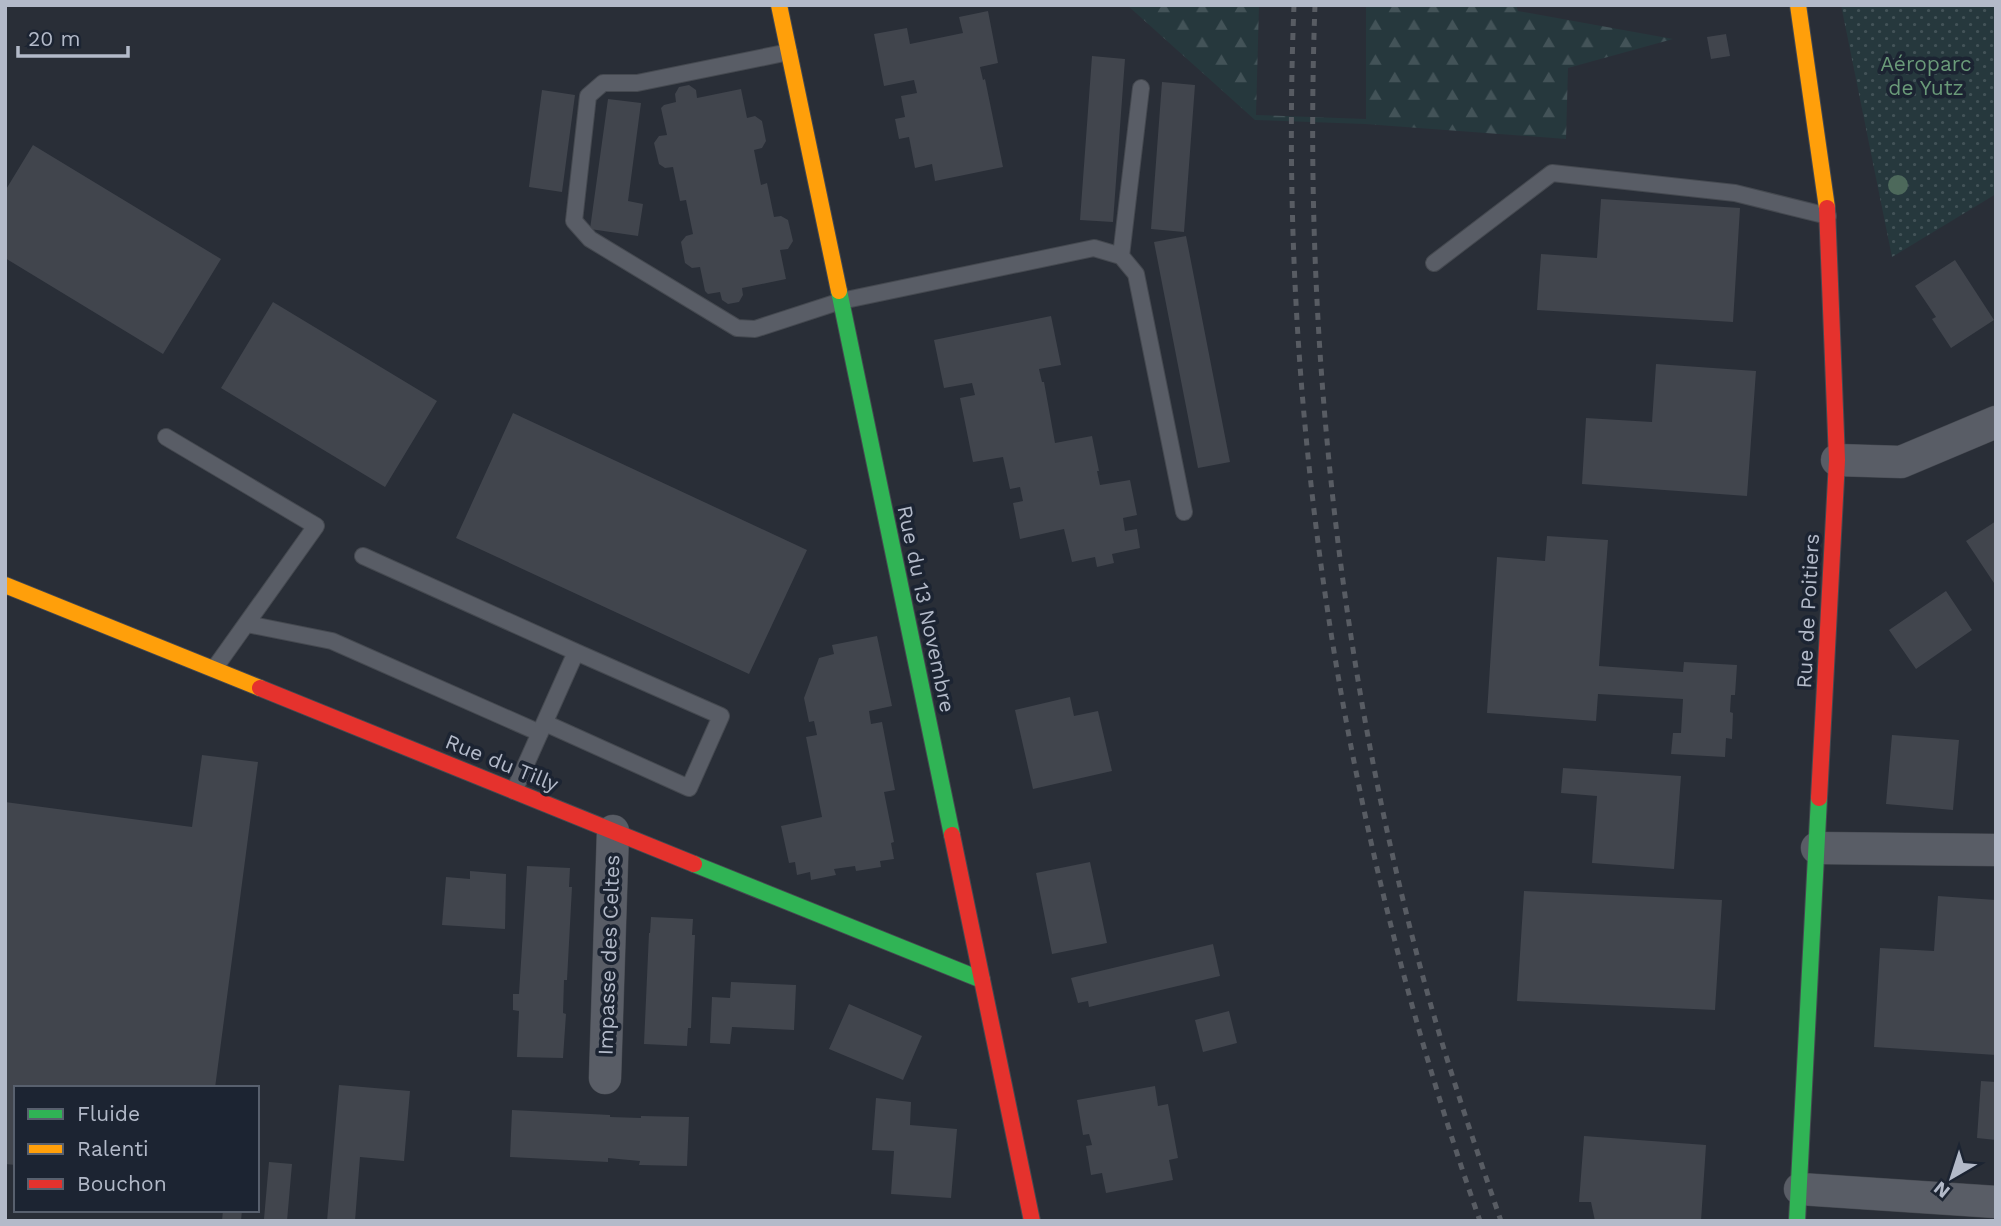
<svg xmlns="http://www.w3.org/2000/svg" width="2001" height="1226" font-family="'Work Sans',sans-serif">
  <defs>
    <pattern id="green-dots" width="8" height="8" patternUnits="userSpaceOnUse" patternTransform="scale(1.75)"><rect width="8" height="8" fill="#26383d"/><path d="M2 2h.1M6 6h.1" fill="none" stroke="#435358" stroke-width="1.8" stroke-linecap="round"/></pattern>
    <pattern id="forest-firs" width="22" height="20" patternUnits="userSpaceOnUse" patternTransform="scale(1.75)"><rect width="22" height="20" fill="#26383d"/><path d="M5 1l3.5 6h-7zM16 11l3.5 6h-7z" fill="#435358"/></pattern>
  </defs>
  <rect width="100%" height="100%" fill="#292e37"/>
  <!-- green -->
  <path fill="url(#green-dots)" d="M1841,5H1996V194L1892,257Z"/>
  <!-- forest -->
  <path fill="url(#forest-firs)" d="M1127,5H1259L1256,115L1366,119V5H1516L1518,11L1673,39L1568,68L1566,139L1365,124L1255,120Z"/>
  <!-- building -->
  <path fill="#41454d" d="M988,11L998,63L980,67L983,80L985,79L1003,167L935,181L932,164L915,168L909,137L899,139L895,119L905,117L901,96L917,93L914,80L884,86L874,34L907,28L910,44L963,33L959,17Z
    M1726,34L1730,56L1711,59L1707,37Z
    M1092,56L1125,59L1113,222L1080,220Z
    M1162,82L1195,85L1184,232L1151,229Z
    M689,85L696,90L697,98L741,89L747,118L755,116L762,121L766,141L762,148L754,150L761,185L767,183L774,217L781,216L788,220L793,241L788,249L780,250L786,279L742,288L743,295L739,302L728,304L722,300L720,292L708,294L705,291L700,267L692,268L685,263L681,242L686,236L693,234L686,200L680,201L673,167L665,168L659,164L654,143L659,136L667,135L661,108L664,105L676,102L675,94L679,87Z
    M542,90L575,95L562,192L529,187Z
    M608,99L641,103L628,201L643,204L638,236L590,229Z
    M33,145L221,259L163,354L5,258V191Z
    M1601,199L1740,208L1733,322L1537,310L1541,254L1597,258Z
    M1186,236L1230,462L1198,468L1154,242Z
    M1955,260L1994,320L1951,348L1932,319L1936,317L1915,286Z
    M273,302L437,401L385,487L221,388Z
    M1051,316L1061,365L1039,369L1042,382H1044L1055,443L1092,436L1099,471H1097L1100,485L1130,480L1137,515L1123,518L1125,531L1137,529L1140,548L1112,554L1114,563L1097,567L1095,557L1072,562L1064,529L1020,539L1013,503L1023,501L1020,487L1010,489L1003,457L973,462L960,398L975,395L972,383L944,388L934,340Z
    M1656,364L1756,371L1747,496L1582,484L1586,418L1652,422Z
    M513,413L807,550L749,674L456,538Z
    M1996,521V586L1966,541Z
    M1547,536L1608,540L1599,666L1683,672L1684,662L1737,665L1735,695H1731L1730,712L1733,713L1732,739L1726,738L1725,757L1671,754L1673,733H1681L1683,699L1598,694L1596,721L1487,713L1497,557L1545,561Z
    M1946,591L1972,630L1916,669L1889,630Z
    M877,636L892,706L869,711L871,724L882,722L895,790L884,792L894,842L891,843L894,859L880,861L881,867L856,871L855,866L834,869L836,875L811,880L810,872L797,875L795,862L789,863L781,826L822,817L806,737L817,735L814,721L809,722L804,698L819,658L834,654L832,645Z
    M1070,697L1074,716L1098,711L1112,771L1033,789L1015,710Z
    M1892,735L1959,740L1953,810L1886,804Z
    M202,755L258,762L215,1088H16V1165L5,1164V802L192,827Z
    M1563,768L1681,776L1674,869L1592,863L1597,796L1561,793Z
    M1090,862L1107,943L1052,954L1036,873Z
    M527,866L570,868L569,887H572L567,980H564L563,1013L566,1014L563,1058L517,1057L519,1011L513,1010V994H519Z
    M470,871L506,874L505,929L442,925L446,877L470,879Z
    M1524,891L1722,900L1715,1010L1517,1001Z
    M1938,896L1996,900V1055L1874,1047L1880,948L1934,951Z
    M651,917L693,919L692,935H695L691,1028H688L687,1046L644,1044L649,933H650Z
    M1213,944L1220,976L1089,1007L1088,1001L1078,1003L1071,978Z
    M731,982L796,985L794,1030L732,1027L730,1044L710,1043L712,997L730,998Z
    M849,1004L922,1036L903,1080L829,1049Z
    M1229,1011L1237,1043L1203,1052L1195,1020Z
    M1981,1081L1996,1082V1140L1977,1138Z
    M339,1085L410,1091L404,1161L360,1157L355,1221H327Z
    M1155,1086L1158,1106L1168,1104L1178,1158L1169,1160L1173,1180L1106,1193L1102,1173L1091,1175L1086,1146L1092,1145L1089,1134L1083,1135L1077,1100Z
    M876,1098L911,1102L910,1125L957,1129L951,1198L891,1194L894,1151L872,1150Z
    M512,1110L610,1115V1117L641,1118V1116L689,1117L687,1166L639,1165L640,1161L608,1158V1162L510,1157Z
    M1584,1136L1706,1145L1701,1221H1595L1591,1202H1579Z
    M269,1162L292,1164L287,1221L264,1219Z
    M223,1210H242L241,1221H222Z"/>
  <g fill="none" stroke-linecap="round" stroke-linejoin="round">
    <defs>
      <path id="lane" d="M789,52L637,83H603L588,96L574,221L590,239L737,328L755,329L841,301L1094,248L1121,256L1136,274L1184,512
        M1121,256L1141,88
        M1434,263L1552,173L1735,193L1828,216
        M166,437L316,526L214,669
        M363,556L576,652L514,791
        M247,624L332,641L540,733
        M545,723L689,788L721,716L576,652"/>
      <path id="street" d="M1837,460L1901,462L1996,422
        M1817,848L1996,850
        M605,1078L613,831
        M1800,1189L1996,1202"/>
      <path id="fast" d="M839,291L952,835
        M694,864L982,980
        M1797,1221L1819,798"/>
      <path id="slow" d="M779,5L839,291
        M1798,5L1827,208
        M5,585L260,688"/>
      <path id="jam" d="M260,688L694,864
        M1819,798L1837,460L1827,208
        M952,835L1032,1221"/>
    </defs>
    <!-- lane casing -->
    <use href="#lane" stroke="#454950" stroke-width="18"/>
    <!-- street casing -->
    <use href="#street" stroke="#454950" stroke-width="33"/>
    <!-- fast casing -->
    <use href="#fast" stroke="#454950" stroke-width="18"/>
    <!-- slow casing -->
    <use href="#slow" stroke="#454950" stroke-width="18"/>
    <!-- jam casing -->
    <use href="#jam" stroke="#454950" stroke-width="18"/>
    <!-- lane -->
    <use href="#lane" stroke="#595d66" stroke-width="16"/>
    <!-- street -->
    <use href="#street" stroke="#595d66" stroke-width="32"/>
    <!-- fast -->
    <use href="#fast" stroke="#30b455" stroke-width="16"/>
    <!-- slow -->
    <use href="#slow" stroke="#ff9f0a" stroke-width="16"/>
    <!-- jam -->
    <use href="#jam" stroke="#e5322d" stroke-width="16"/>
    <!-- rail -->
    <path stroke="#585c63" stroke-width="5" stroke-dasharray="7 7" stroke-linecap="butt" d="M1294,5C1277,417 1343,832 1480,1221
      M1315,5C1303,323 1337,658 1420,966C1443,1052 1472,1137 1501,1221"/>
  </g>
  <!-- trees -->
  <circle fill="#4d695b" cx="1898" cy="185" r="10"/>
  <g text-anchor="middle" stroke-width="7" stroke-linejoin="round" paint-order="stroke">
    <!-- park labels -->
    <g font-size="21" fill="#6a9a79" stroke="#1c2432">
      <text x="1926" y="71">Aéroparc<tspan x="1926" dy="24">de Yutz</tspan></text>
    </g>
    <!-- street labels -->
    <g font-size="21" fill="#b3bac9" stroke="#1c2432">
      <text transform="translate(926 609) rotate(78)" y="7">Rue du 13 Novembre</text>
      <text transform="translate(1808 611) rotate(-87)" y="7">Rue de Poitiers</text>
      <text transform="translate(502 763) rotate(22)" y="7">Rue du Tilly</text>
      <text transform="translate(609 955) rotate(-88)" y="7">Impasse des Celtes</text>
    </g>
  </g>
  <!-- border -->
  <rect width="2001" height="1226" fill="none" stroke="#b3bac9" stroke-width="14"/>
  <!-- legend -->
  <rect x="14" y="1086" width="245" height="126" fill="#1c2432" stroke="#58606e" stroke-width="2"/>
  <rect x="28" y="1109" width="35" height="10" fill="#30b455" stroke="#58606e" stroke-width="2"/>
  <text x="77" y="1121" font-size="21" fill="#b3bac9">Fluide</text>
  <rect x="28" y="1144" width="35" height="10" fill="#ff9f0a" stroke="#58606e" stroke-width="2"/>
  <text x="77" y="1156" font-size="21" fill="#b3bac9">Ralenti</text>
  <rect x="28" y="1179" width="35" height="10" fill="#e5322d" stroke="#58606e" stroke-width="2"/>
  <text x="77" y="1191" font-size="21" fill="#b3bac9">Bouchon</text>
  <!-- north arrow -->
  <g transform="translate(1952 1177) rotate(219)" stroke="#1c2432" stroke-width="5" paint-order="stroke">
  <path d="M0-5L12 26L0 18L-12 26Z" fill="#b3bac9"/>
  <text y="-10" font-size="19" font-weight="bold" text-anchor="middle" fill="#b3bac9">N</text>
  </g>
  <!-- scale -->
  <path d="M18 46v10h110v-10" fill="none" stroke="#b3bac9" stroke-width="3.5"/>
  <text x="28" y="46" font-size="21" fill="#b3bac9" stroke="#1c2432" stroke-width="5" paint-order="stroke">20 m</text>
</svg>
